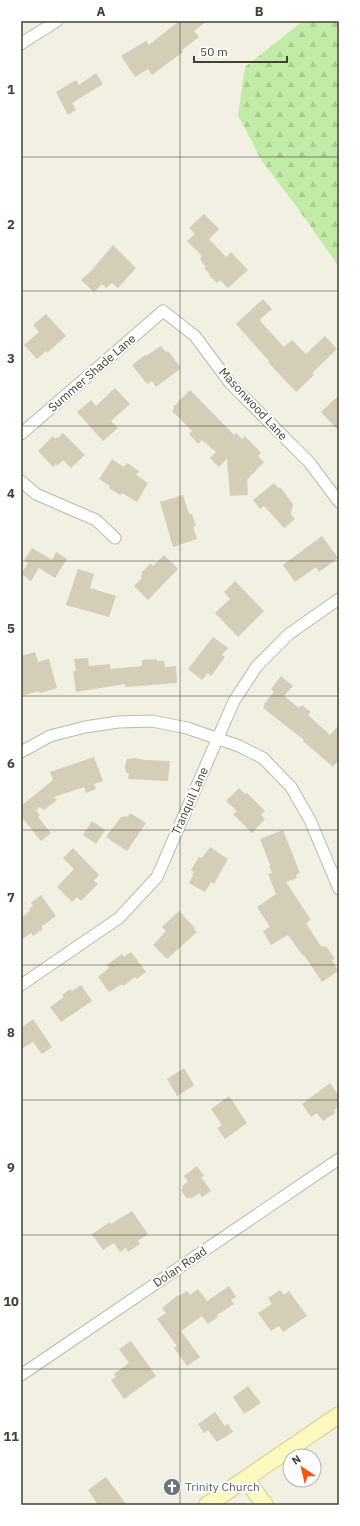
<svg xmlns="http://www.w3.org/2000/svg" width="360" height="1526" font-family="'IBM Plex Sans',sans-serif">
  <defs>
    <pattern id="forest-firs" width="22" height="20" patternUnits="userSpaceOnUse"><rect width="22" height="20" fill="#c2eba7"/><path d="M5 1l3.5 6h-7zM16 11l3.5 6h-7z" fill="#a8cb90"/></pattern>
  </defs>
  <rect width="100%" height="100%" fill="#f2f0e2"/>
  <!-- forest -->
  <path fill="url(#forest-firs)" d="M303,21H339V267L299,210L262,161L238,115L245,67Z"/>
  <!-- building -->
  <path fill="#d4cdb7" d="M179,21H207L194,31L199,37L182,50L183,52L152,75L148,69L135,77L121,56L146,41L149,45Z
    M96,73L103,84L72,103L76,110L68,115L56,92L76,80L79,85Z
    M204,214L219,229L209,239L226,257L231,252L248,270L228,288L220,280L217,283L209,275L210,274L204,268L206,267L200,259L202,256L187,241L195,234L189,228Z
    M113,245L136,268L118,288L112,283L106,288L102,284L94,292L81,280L91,271Z
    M263,299L272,309L260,319L261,322L284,347L292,340L306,354L325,336L337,349L312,373L314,375L296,392L268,362L269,361L236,324Z
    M46,314L66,336L47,353L46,351L37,359L24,345L39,332L33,325Z
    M161,346L166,352L168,351L181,368L156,387L152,381L147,384L132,365L145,355L146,356Z
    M115,388L130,404L111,421L118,428L103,441L77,412L91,400L96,406Z
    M190,390L234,435L236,433L242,439L245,436L261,453L258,456L264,462L247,480L248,495L230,496L227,459L219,467L210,458L216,452L202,440L198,444L189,434L192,431L172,411L174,408L173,407Z
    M339,395V431L321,412Z
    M63,433L85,455L71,468L63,460L57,466L56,464L53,467L38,451L53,436L55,439L57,437L58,438Z
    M112,459L124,467L127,463L139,471L136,475L148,483L137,502L122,493L120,495L109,488L110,486L99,479Z
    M274,483L278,488L280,487L293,504L291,514L295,519L284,528L264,506L260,509L253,500Z
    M183,495L189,514H192L196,526L193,527L197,539L173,547L160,502Z
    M322,536L338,558L319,572L316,567L295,582L283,565Z
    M32,548L52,560L56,552L67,559L55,578L39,568L31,581L21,574L28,563L24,560Z
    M164,555L178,569L148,600L134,586L142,578L140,576L143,574L141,573L151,563L153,566Z
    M78,569L94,574L90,588L116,596L109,617L66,605Z
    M235,581L264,611L238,637L215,613L230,599L224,592Z
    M213,637L228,648L222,655L225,657L211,676L208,673L202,680L188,669Z
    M35,652L38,662L49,659L57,688L40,693L39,691L21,696V656Z
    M88,658L89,666L110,664V669L142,666V660L157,659V661H164L165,667L176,666L177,683L125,687V684L76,692L73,671H76L74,659Z
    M281,676L293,686L284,696L299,708L302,705L311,712L308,715L330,735L339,725V760L333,767L303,741L304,740L263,708L265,705L264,704L274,692L271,689Z
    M94,757L103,781L94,784L96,789L86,793L84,787L54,797L57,800L44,810L39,807L36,811L40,815L38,817L51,833L41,841L21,816V806L53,780L50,772Z
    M135,758L145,760L170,761L168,781L128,779L129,773H126L125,766L127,759Z
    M239,788L245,794L247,793L265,811L261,815L265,819L252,833L233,814L237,811L226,801Z
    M130,813L146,823L127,851L106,837L121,817L128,816Z
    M92,821L105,830L96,844L83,835Z
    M283,830L300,873L296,875L297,878L286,882L311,920L306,923L320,945L323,947L326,946L335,959L332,960L338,971L322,982L304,955L303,956L288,935L271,945L263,931L270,927L257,907L276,894L268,874L272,873L269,866L270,865L260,839Z
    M210,847L228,859L214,884L211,882L205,892L189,883L193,875H192L194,872L191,870L199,857L202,858Z
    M73,848L99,875L94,881L98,884L81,901L77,897L72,902L57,887L74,869L63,858Z
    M41,895L56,916L41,927L43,929L33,936L31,933L21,940V918L30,911L29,909L33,906L31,903Z
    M179,911L195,928L194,929L197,932L167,959L153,945L166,931L162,927Z
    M131,952L146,972L137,979L135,977L123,986L122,984L109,992L98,977L109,968L107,965L122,954L124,957Z
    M81,985L92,1001L61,1022L50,1007L64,997L62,995L70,989L72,991Z
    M33,1019L52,1047L42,1054L33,1042L21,1049V1028Z
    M184,1068L194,1085L177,1096L167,1079Z
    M330,1083L339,1096V1106L334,1110L335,1113L323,1121L317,1113L311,1117L302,1104Z
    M229,1096L247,1123L225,1139L217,1128L222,1125L211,1109Z
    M197,1166L204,1176L201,1177L211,1191L202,1197L199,1193L191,1199L190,1197L187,1199L181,1190L183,1188L182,1186L188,1182L184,1176Z
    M132,1211L148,1234L138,1241L140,1244L128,1252L126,1248L120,1252L114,1243L103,1250L92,1234L110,1222L111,1224Z
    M229,1286L236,1297L231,1300L234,1304L217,1315L218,1317L208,1324L202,1316L181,1331L200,1357L187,1366L174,1348L177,1346L157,1319L166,1313L162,1308L178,1295L179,1296L187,1291L190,1295L198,1289L207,1301Z
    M280,1290L284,1295L289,1291L307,1316L283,1332L279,1326L271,1331L258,1313L272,1304L268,1298Z
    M131,1341L156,1376L124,1399L111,1380L116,1377L114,1374L129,1363L119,1349Z
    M248,1386L261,1403L244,1414L233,1397Z
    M215,1412L225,1426L228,1424L233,1432L217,1442L208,1430L204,1433L198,1424Z
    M106,1477L114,1488L127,1505H98L88,1490Z"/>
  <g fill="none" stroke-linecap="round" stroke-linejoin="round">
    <defs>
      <path id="street" d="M21,44L25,41L57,21
        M21,434L163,311L195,336L230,383L309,462L339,502
        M21,481L36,494L96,520L115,538
        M21,752L50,736L85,727L118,722L152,721L187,728L239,746L263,758L291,787L310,820L339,889
        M21,985L119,918L157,877L234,701L257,666L289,634L339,599
        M21,1375L339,1159"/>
      <path id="secondary" d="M246,1479L265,1505
        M207,1505L339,1415"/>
    </defs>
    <!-- street casing -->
    <use href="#street" stroke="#beb9a4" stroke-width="13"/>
    <!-- secondary casing -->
    <use href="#secondary" stroke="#d6ce8e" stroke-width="18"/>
    <!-- street -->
    <use href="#street" stroke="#fff" stroke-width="11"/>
    <!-- secondary -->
    <use href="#secondary" stroke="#fff9bf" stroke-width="16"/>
  </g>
  <!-- grid -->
  <path fill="none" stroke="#444032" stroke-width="1" stroke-opacity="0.55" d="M180,21V1505M21,157H339M21,291H339M21,426H339M21,561H339M21,696H339M21,830H339M21,965H339M21,1100H339M21,1235H339M21,1369H339"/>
  <!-- icons -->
  <defs>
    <symbol id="church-disc" viewBox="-11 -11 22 22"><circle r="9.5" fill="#6b7280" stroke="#fff"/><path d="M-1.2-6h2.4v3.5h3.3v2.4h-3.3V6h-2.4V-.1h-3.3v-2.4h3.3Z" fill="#fff"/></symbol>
  </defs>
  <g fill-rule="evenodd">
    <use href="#church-disc" x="162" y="1477" width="20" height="20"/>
  </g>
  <g text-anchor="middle" stroke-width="4" stroke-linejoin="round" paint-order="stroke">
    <!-- street labels -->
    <g font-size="12" fill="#444032" stroke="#fff">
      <text transform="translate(92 373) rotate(-41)" y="4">Summer Shade Lane</text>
      <text transform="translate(253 404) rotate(47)" y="4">Masonwood Lane</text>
      <text transform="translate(190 801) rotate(-66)" y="4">Tranquil Lane</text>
      <text transform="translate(180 1267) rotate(-34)" y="4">Dolan Road</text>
    </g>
    <!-- worship labels -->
    <g font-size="12" fill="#5b616d" stroke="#fff" text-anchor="start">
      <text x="185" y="1491">Trinity Church</text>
    </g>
  </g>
  <!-- border -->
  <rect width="360" height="1526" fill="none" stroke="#ffffff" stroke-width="44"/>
  <!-- north arrow -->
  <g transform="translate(302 1468) rotate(325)"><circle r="19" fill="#ffffff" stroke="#b4b3ad"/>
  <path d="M0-3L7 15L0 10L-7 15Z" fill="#ff530c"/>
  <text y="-6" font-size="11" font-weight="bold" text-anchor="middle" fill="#444032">N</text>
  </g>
  <!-- scale -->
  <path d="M194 56v6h93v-6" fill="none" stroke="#444032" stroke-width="2"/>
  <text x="200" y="56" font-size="12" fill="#444032" stroke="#ffffff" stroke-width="3" paint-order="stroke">50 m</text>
  <rect x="22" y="22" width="316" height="1482" fill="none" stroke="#444032" stroke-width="1.5"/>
  <g font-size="13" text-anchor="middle" font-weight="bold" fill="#444032">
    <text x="101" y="16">A</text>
    <text x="259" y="16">B</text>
    <text x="11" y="94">1</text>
    <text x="11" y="229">2</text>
    <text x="11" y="363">3</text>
    <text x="11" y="498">4</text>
    <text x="11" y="633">5</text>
    <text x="11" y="768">6</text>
    <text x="11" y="902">7</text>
    <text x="11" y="1037">8</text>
    <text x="11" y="1172">9</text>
    <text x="11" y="1306">10</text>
    <text x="11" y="1441">11</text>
  </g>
</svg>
